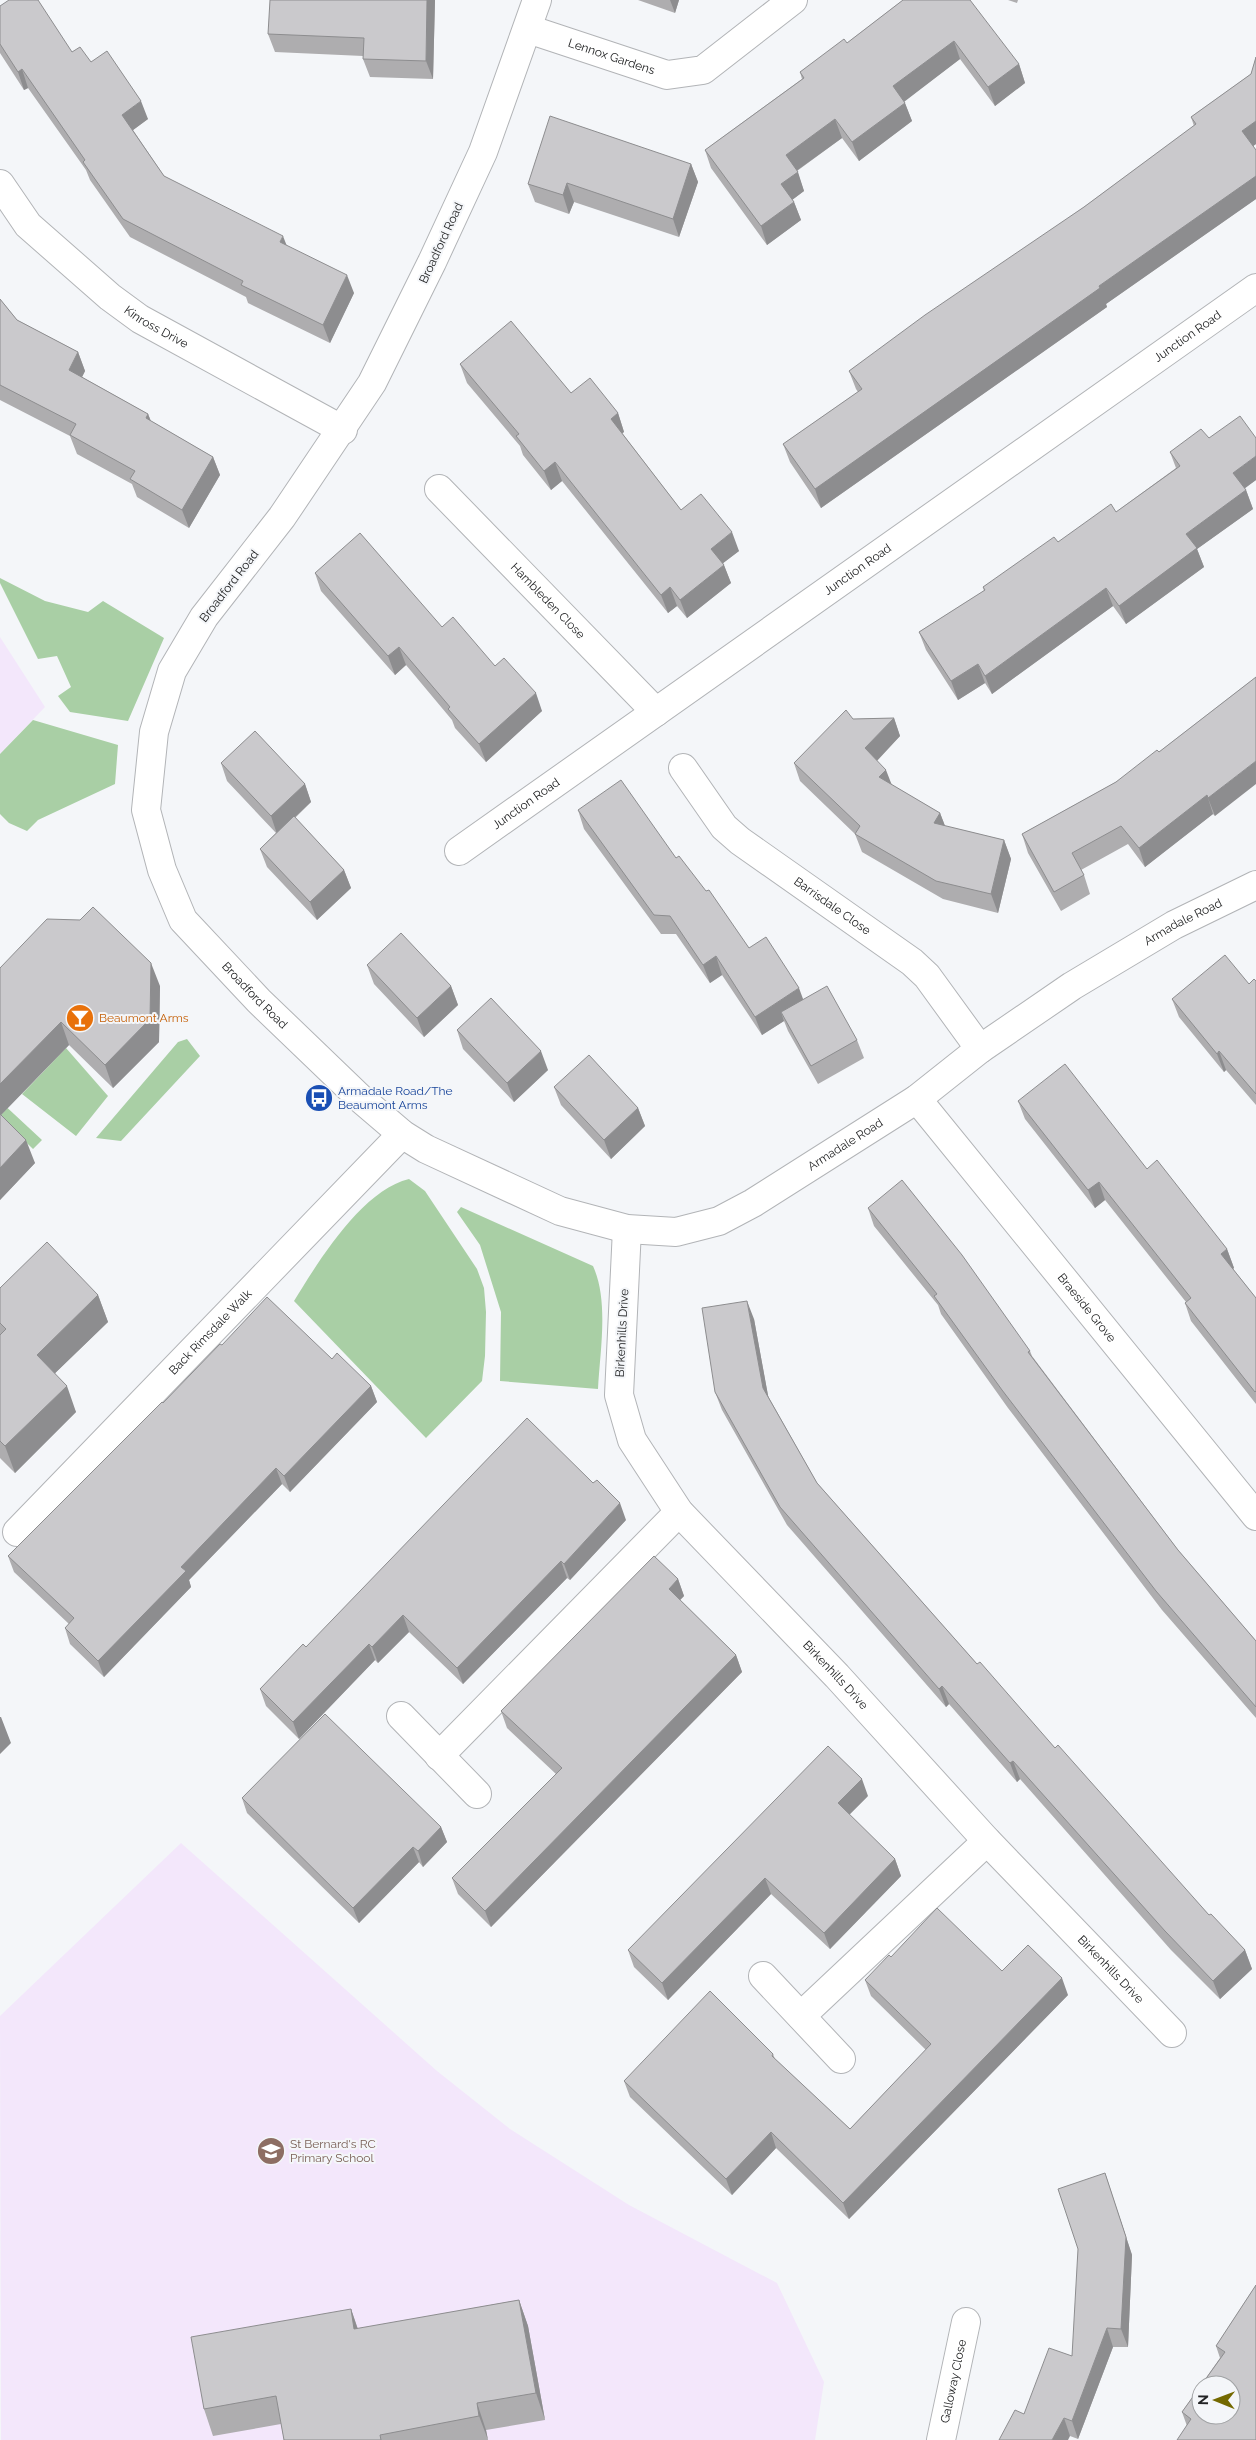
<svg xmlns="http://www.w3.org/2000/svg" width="1256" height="2440" font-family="Raleway,sans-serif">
  <rect width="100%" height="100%" fill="#f4f6f9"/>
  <!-- education -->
  <path fill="#f3e7fb" d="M0,637L45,707L0,754Z
    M181,1843L437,2071L510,2129L629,2205L777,2283L824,2382L815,2440H1L0,2016Z"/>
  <!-- green -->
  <path fill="#a9cfa5" d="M0,578L45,601L88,612L103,601L164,638L128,721L70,712L58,696L71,687L57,656L38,659L0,583Z
    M33,720L118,745L115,784L38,820L27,831L9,823L0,814V754Z
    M187,1039L200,1056L121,1141L96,1138L178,1042Z
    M66,1048L108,1096L76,1136L22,1094Z
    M0,1101L42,1140L33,1149L0,1117Z
    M409,1179L425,1191L477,1269L484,1288L486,1312L485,1356L482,1381L426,1438L294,1301C318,1262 362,1190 409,1179Z
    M461,1207L593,1266C609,1301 600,1351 598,1389L500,1381L501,1312L480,1245L457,1212Z"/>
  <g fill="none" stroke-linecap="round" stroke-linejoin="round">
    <defs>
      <g id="minor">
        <path id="s1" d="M537,0L483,152L432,262L372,383L282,517L204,617L172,671L154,732L146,810L162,870L183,920L259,1001L361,1099L402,1134L426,1149L560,1211L627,1229L676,1232L719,1221L753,1203L917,1099L980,1049L1072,986L1174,925L1256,885"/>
        <path id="s2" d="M528,29L667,75L703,70L793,0"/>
        <path id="s3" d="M0,184L28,225L110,297L140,319L343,430"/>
        <path id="s4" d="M439,489L656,712"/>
        <path id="s5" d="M683,768L724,827L740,841L912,962L927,976L980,1049"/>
        <path id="s6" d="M459,851L1256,288"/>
        <path id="s7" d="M917,1099L1256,1516"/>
        <path id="s8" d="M627,1229L619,1395L632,1440L679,1512L837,1676L987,1841L1172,2033"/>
        <path id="s9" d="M17,1532L402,1134"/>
        <path d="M401,1716L477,1794"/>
        <path d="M439,1756L679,1512"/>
        <path d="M763,1976L841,2059"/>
        <path d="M801,2016L987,1841"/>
        <path id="s10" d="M941,2440L966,2322"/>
      </g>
    </defs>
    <!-- minor casing -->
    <use href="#minor" stroke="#b2b4b7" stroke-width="30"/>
    <!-- minor -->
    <use href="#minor" stroke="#fff" stroke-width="28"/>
  </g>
  <!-- wall -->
  <path fill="#aeadaf" d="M435,0L433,79L370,77L363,59V56L275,52L268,34Z
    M638,0H679L675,13Z
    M903,0L1019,64L1025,83L995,106L960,59L904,101L912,121L859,161L842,138L797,171L804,191L792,200L794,202L801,220L767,245L711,168L705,150L802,79L800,72L847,43Z
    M1008,0H1018L1017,3Z
    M0,6L72,52L91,62L148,119L133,130L164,176L286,245L354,293L330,343L248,303L246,297L130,237L90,180L86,170L28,88L24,90L0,53Z
    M1256,57V144L1253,146L1256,150V199L1106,304L1107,307L821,508L790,462L783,444L858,392L856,389L849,371L1084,207L1194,126L1191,117L1251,74Z
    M691,164L698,182L679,237L574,202L569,214L535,202L528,184Z
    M0,299L17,320L78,352L85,371L82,377L148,414L151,421L213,457L220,475L189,528L137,497L132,484L77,454L70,436L0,400Z
    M460,364L571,393L618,413L624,432L622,433L681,510L739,551L723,563L731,583L687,618L677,606L668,613L562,481L551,490L523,455L520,446L467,383Z
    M1209,438L1256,480L1244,488L1246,490L1253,509L1197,549L1204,567L1126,624L1113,606L992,694L985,683L958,700L926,650L919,632L984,591L983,587L1058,542L1116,512L1176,468L1170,452Z
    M315,573L442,627L495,666L542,711L486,762L455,728L452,720L406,665L395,675L321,591Z
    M1256,677L1215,816L1213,814L1145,867L1128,844L1081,870L1084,875L1090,894L1061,911L1028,853L1022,834L1116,782L1159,752Z
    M894,718L900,736L877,761L892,785L940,813L945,826L1004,840L1011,859L998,913L943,899L862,852L855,834L800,781L794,763L853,719Z
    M221,763L305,784L311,802L295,818L344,870L351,888L317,920L267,867L260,849L276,833L227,781Z
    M578,810L676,858L749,948L803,1000L857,1040L864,1058L818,1084L788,1031L784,1021L762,1035L722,975L710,983L676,934H661L584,829Z
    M367,965L451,986L458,1005L424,1037L374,984Z
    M0,968L160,986L159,1042L113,1088L69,1045L1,1115L35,1163L0,1200Z
    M1256,981V1105L1226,1070L1224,1072L1179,1017L1172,999L1249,984Z
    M457,1030L548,1070L514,1102L463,1049Z
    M554,1087L638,1108L645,1126L611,1159L561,1105Z
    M1018,1101L1147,1169L1227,1249L1234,1268L1233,1269L1256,1298V1404L1191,1321L1185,1303L1186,1302L1105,1200L1095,1208L1025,1119Z
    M868,1208L1030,1351L1032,1356L1178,1550L1256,1641V1718L1162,1610L1008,1408L941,1314L938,1305L874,1226Z
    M0,1288L98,1295L108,1322L55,1373L76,1412L15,1473L0,1458Z
    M754,1319L768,1396L817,1483L977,1664L1209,1915L1245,1950L1252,1969L1220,1999L1171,1950L1020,1779L1017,1782L949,1704L946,1707L787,1525L722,1410L715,1392Z
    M332,1359L371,1386L377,1402L290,1492L282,1484L189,1580L191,1587L104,1677L70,1644L65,1628L69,1624L14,1572L8,1556L163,1403Z
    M626,1520L570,1580L567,1578L463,1684L409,1632L378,1663L375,1660L299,1739L266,1706L260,1689L306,1647Z
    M678,1579L684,1596L680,1600L736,1655L742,1672L491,1927L458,1894L452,1878L556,1774L507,1728L501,1711Z
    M868,1796L849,1815L895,1859L901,1876L830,1949L771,1894L668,2000L634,1967L628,1950Z
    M242,1798L441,1827L447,1842L423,1867L419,1862L359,1923L247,1813Z
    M891,1957L1002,1971L1068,1995L849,2219L776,2148L732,2195L630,2097L624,2081L773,2054L775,2059L850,2129L926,2050L871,1996L865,1980Z
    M1105,2173L1132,2255L1128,2347H1113L1078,2439L1070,2436L1024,2414L1072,2356Z
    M1256,2285V2440L1187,2426L1182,2412L1220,2358L1216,2346Z
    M519,2300L528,2326L545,2420L486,2430L488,2440H284L281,2424L213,2436L204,2409L351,2309L358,2329Z"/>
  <!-- shaded-wall -->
  <path fill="#8d8d8f" d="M427,0H435L433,79L426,61Z
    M670,0H679L675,13Z
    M954,41L960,59L900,105L893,86Z
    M1019,64L1025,83L995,106L988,87Z
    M22,69L28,88L24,90L18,72Z
    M141,101L148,119L129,133L122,115Z
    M905,103L912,121L859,161L852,142Z
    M835,119L842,138L792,174L786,155Z
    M1256,121V144L1249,149L1242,131Z
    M691,164L698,182L679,237L673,219Z
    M798,172L804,191L788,203L781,184Z
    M1256,176V199L1106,304L1107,307L821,508L815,489L1099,286Z
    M567,183L574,202L569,214L563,195Z
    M794,202L801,220L767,245L761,226Z
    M283,236L290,254L280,242Z
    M347,275L354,293L330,343L323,325Z
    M78,352L85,371L76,389L69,370Z
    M618,413L624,432L617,437L611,419Z
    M148,414L155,432L146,418Z
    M1256,456V480L1240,492L1233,473Z
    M213,457L220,475L189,528L182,510Z
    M555,462L562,481L551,490L544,471Z
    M1246,490L1253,509L1197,549L1204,567L1126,624L1119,606L1186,534Z
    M732,532L739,551L718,567L711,549Z
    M724,565L731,583L687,618L680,600Z
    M670,587L677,606L668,613L661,595Z
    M1106,588L1113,606L992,694L985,676Z
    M399,647L406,665L395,675L388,656Z
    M978,664L985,683L958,700L951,681Z
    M536,693L542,711L486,762L479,744Z
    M894,718L900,736L871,767L865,748Z
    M1256,761V784L1215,816L1208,798Z
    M886,770L893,788L879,777Z
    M305,784L311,802L277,834L271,816Z
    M1207,795L1213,814L1145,867L1139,848Z
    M940,813L947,831L934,823Z
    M1004,840L1011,859L998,913L991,894Z
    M344,870L351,888L317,920L310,902Z
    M716,956L722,975L710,983L703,965Z
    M151,963L160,986L159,1042L113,1088L105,1065Z
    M451,986L458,1005L424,1037L417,1018Z
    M799,988L806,1007L781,1012L784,1021L762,1035L755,1017Z
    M61,1022L69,1045L0,1116V1084Z
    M541,1051L548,1070L514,1102L507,1083Z
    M1219,1051L1226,1070L1224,1072L1217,1054Z
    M638,1108L645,1126L611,1159L604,1140Z
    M26,1140L35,1163L0,1200V1168Z
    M1099,1182L1105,1200L1095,1208L1088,1190Z
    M1227,1249L1234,1268L1228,1273L1221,1254Z
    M98,1295L108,1322L47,1381L37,1355Z
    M747,1301L754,1319L770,1406L763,1388Z
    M67,1386L76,1412L15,1473L5,1446Z
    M371,1386L377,1402L290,1492L284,1476Z
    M276,1468L282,1484L189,1580L191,1587L104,1677L98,1661L181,1567Z
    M620,1503L626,1520L570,1580L564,1564Z
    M561,1561L567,1578L463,1684L457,1668Z
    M678,1579L684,1596L675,1605L669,1589Z
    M403,1615L409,1632L378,1663L372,1647Z
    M369,1644L375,1660L299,1739L293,1722Z
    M736,1655L742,1672L491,1927L485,1911Z
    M942,1686L949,1704L946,1707L939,1689Z
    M0,1717H1L11,1743L0,1754Z
    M1013,1761L1020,1779L1017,1782L1010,1763Z
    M862,1779L868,1796L844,1820L838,1803Z
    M441,1827L447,1842L423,1867L418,1851Z
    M413,1847L419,1862L359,1923L353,1908Z
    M895,1859L901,1876L830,1949L824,1933Z
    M765,1878L771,1894L668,2000L662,1983Z
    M1245,1950L1252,1969L1220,1999L1213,1981Z
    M1062,1978L1068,1995L849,2219L843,2203Z
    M771,2132L776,2148L732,2195L726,2179Z
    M1105,2173L1132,2255L1128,2347L1121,2329Z
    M519,2300L528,2326L545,2420L536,2393Z
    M351,2309L360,2336L354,2329Z
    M1107,2328L1113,2347L1078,2439L1072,2421Z
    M477,2403L486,2430L488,2440L479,2416Z
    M1064,2418L1070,2436L1068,2440H1052Z"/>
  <!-- building -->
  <path fill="#cac9cc" stroke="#8d8d8f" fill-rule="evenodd" d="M9,0H38L72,52L80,47L91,62L107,51L141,101L122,115L164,176L283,236L280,242L347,275L323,325L241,285L243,281L123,219L83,162L85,160L22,69L18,72L0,44V6Z
    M270,0H427L426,61L363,59L364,38L268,34Z
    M903,0H970L1019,64L988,87L954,41L893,86L905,103L852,142L835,119L786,155L798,172L781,184L794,202L761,226L705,150L804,78L800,72L844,39L847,43Z
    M1256,57V121L1242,131L1256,150V176L1099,286L1100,288L815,489L783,444L862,389L849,371L925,315L1084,207L1196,124L1191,117L1251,74Z
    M550,116L691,164L673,219L567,183L563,195L528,184Z
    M0,299L17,320L78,352L69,370L148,414L146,418L213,457L182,510L130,479L135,471L70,435L76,424L0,385Z
    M511,321L571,393L590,378L618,413L611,419L681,510L701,494L732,532L711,549L724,565L680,600L670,587L661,595L555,462L544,471L516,436L519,434L460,364Z
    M1240,416L1256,438V456L1233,473L1246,490L1186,534L1197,548L1119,606L1106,588L985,676L978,664L951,681L919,632L985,590L983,587L1054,537L1058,542L1111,504L1116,512L1180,466L1170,452L1201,429L1209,438Z
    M360,533L442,627L453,617L495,666L504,658L536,693L479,744L448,709L450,707L399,647L388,656L315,573Z
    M1256,677V761L1208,798L1207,795L1139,848L1121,826L1072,853L1084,875L1054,892L1022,834L1116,782L1157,750L1159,752Z
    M846,710L853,719L894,718L865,748L886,770L879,777L940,813L934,823L1004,840L991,894L936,881L855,834L860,826L794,763Z
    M255,731L305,784L271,816L221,763Z
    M621,780L676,858L679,856L706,891L709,890L749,948L766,937L799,988L755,1017L716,956L703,965L670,916L654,915L578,810Z
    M294,816L344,870L310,902L260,849Z
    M93,907L151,963L150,1019L105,1065L61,1022L0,1084V968L47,919L80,920Z
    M401,933L451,986L417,1018L367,965Z
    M1225,955L1249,984L1254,979L1256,981V1094L1219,1051L1217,1054L1172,999Z
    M827,986L857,1040L811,1066L781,1012Z
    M491,998L541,1051L507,1083L457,1030Z
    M589,1055L638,1108L604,1140L554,1087Z
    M1065,1064L1147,1169L1157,1160L1227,1249L1221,1254L1256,1298V1391L1255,1392L1185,1303L1191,1298L1099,1182L1088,1190L1018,1101Z
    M0,1114L26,1140L0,1168Z
    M902,1180L962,1255L1030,1351L1028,1352L1178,1550L1256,1641V1707L1156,1591L1002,1390L934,1296L937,1294L868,1208Z
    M47,1242L98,1295L37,1355L67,1386L5,1446L0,1441V1335L6,1329L0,1323V1288Z
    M267,1297L332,1359L337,1353L371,1386L284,1476L276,1468L181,1567L186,1571L98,1661L65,1628L74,1618L8,1556L162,1402L163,1403L220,1344L222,1345Z
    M747,1301L763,1388L817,1483L977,1664L980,1662L1055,1748L1058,1745L1209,1915L1211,1914L1245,1950L1213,1981L1165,1931L1013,1761L1010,1763L942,1686L939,1689L780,1507L715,1392L702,1308Z
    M527,1418L593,1483L597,1480L620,1503L564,1564L561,1561L457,1668L403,1615L372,1647L369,1644L293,1722L260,1689L303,1644L306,1647Z
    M654,1556L678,1579L669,1589L736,1655L485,1911L452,1878L562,1768L501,1711Z
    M325,1714L441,1827L418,1851L413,1847L353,1908L242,1798Z
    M828,1746L862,1779L838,1803L895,1859L824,1933L765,1878L662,1983L628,1950Z
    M937,1908L1002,1971L1028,1945L1062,1978L843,2203L771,2132L726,2179L624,2081L710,1991L773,2054L772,2056L850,2129L931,2044L865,1980L889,1955L891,1957Z
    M1105,2173L1126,2237L1121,2329L1107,2328L1072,2421L1064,2418L1052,2440H999L1015,2410L1024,2414L1049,2348L1072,2356L1078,2249L1058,2189Z
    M1256,2285V2440H1177L1191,2419L1182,2412L1225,2352L1216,2346ZM1201,2385H1231V2415H1201Z
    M519,2300L536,2393L477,2403L479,2416L380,2435L381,2440H284L276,2396L204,2409L191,2337L351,2309L354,2329Z"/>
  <!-- icons -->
  <defs>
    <symbol id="bar-disc" viewBox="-11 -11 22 22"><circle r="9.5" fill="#e8710a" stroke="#f4f6f9"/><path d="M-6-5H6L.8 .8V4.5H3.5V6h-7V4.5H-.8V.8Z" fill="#fff"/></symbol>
    <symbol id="bus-disc" viewBox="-11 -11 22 22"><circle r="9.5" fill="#1a4fb4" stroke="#f4f6f9"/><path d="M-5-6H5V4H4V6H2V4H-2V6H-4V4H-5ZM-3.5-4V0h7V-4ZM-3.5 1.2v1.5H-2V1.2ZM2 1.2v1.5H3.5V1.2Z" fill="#fff"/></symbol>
    <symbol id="school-disc" viewBox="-11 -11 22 22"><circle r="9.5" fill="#8d6e63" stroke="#f4f6f9"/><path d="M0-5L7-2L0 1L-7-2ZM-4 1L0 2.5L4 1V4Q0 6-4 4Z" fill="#fff"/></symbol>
  </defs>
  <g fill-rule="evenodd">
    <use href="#bar-disc" x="64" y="1002" width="32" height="32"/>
    <use href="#bus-disc" x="303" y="1082" width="32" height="32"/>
    <use href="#school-disc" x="255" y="2135" width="32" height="32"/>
  </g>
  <g text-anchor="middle" stroke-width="4" stroke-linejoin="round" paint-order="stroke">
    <!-- street labels -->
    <g font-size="12" fill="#222324" stroke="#f4f6f9">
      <text dy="4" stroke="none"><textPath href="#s2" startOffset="88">Lennox Gardens</textPath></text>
      <text transform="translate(441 243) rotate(-65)" y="4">Broadford Road</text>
      <text dy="4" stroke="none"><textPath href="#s3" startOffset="214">Kinross Drive</textPath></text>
      <text dy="4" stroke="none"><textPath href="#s6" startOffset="892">Junction Road</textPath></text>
      <text dy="4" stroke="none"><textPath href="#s6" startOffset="488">Junction Road</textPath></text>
      <text transform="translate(229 586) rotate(-52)" y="4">Broadford Road</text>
      <text dy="4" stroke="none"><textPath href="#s4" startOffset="156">Hambleden Close</textPath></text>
      <text dy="4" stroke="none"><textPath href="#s6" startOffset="82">Junction Road</textPath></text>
      <text dy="4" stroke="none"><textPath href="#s5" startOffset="206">Barrisdale Close</textPath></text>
      <text dy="4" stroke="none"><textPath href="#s1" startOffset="2225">Armadale Road</textPath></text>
      <text dy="4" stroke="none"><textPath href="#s1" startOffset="1131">Broadford Road</textPath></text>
      <text dy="4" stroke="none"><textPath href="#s1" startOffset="1820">Armadale Road</textPath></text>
      <text dy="4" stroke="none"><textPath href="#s7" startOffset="269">Braeside Grove</textPath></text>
      <text dy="4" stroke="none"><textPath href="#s9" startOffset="278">Back Rimsdale Walk</textPath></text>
      <text transform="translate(622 1333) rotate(-87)" y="4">Birkenhills Drive</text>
      <text dy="4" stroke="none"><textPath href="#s8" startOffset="525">Birkenhills Drive</textPath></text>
      <text dy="4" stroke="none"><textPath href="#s8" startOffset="928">Birkenhills Drive</textPath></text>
      <text dy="4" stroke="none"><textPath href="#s10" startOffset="60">Galloway Close</textPath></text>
    </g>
    <!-- food labels -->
    <g font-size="12" fill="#c56008" stroke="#f4f6f9" text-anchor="start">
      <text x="99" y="1022">Beaumont Arms</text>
    </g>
    <!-- transit labels -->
    <g font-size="12" fill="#164399" stroke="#f4f6f9" text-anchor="start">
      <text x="338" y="1095">Armadale Road/The<tspan x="338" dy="14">Beaumont Arms</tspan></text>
    </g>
    <!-- education labels -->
    <g font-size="12" fill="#785e54" stroke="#f4f6f9" text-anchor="start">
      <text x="290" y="2148">St Bernard's RC<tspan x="290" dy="14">Primary School</tspan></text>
    </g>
  </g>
  <!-- north arrow -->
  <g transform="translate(1216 2400) rotate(271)"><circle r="24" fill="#f4f6f9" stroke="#a0a2a4"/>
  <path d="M0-4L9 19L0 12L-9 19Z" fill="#746900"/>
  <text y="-8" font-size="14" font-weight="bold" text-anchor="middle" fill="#222324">N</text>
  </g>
</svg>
